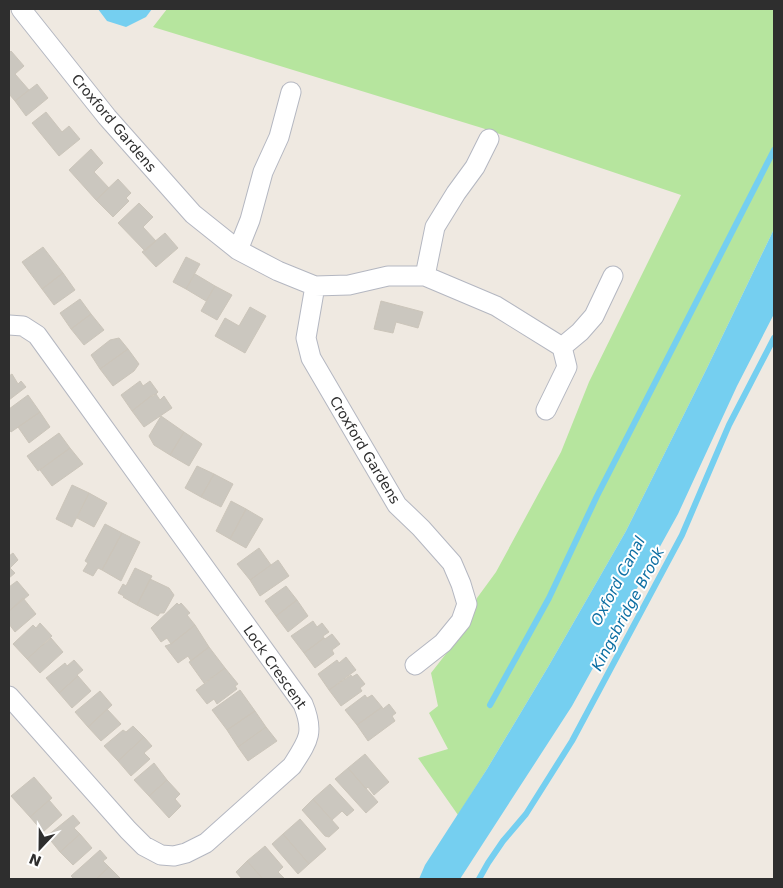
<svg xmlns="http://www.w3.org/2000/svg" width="783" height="888" font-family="'DejaVu Sans',sans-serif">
  <rect width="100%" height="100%" fill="#efe9e1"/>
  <!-- green -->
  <path fill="#b6e59e" d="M167,9H774V229L707,368L626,531L548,667L487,769L458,815L418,758L448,749L429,713L438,706L431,673L463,632L477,598L496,572L561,452L589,382L681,195L482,128L153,27Z"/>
  <!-- water -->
  <path fill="#75cff0" d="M98,9H152L146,17L126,27L107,21Z
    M774,229V314L737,386L678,514L572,706L460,879H419L425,865L487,769L548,667L626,531L707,368Z"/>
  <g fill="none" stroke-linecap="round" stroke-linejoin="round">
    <!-- stream -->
    <path stroke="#75cff0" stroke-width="6" d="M490,705L549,598L597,496L774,150
      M479,879L488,863L503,841L526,814L572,741L682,535L729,425L774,338"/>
  </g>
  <!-- building -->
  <path fill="#cbc7bf" stroke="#cbc5ba" d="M11,51L24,66L15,74L29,90L15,101L9,94V53Z
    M37,84L48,98L26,116L15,101Z
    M46,112L62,132L69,126L80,139L59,156L32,123Z
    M91,149L103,163L94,172L109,188L96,200L69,170Z
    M118,179L131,193L126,198L129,201L113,217L96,200Z
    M139,203L153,217L143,227L156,241L145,251L118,223Z
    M165,233L178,248L156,267L142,252Z
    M43,247L63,273L42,289L22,262Z
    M186,257L200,264L186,289L173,282Z
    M63,273L75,290L54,305L42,289Z
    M195,274L215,286L206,301L186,289Z
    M215,286L232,295L217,320L201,311Z
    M80,299L91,314L71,329L60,313Z
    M381,301L423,312L418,328L396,322L393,333L374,329Z
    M250,307L266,316L245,353L215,336L225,318L239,326Z
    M91,314L104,330L84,345L71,329Z
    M119,338L128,349L100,369L91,355L110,340Z
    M128,349L139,364L134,371L113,386L100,369Z
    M12,374L18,384L21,381L26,387L9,400V376Z
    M140,381L143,386L150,381L158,392L156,394L151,396L132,411L121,395Z
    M156,394L160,400L164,396L172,408L144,427L132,411L151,396L152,397Z
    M28,395L40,412L11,432L9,429V409Z
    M40,412L50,427L29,443L18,427Z
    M161,416L184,432L170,455L154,445L149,436Z
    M184,432L202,444L189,466L170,455Z
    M59,433L70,448L38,471L27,456Z
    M70,448L83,464L52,486L40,470Z
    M197,466L214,474L201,497L185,488Z
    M214,474L233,484L221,507L201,497Z
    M72,485L89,493L72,527L56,519Z
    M89,493L107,503L94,527L77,518Z
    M231,501L246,509L230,539L216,531Z
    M246,509L263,519L246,548L230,539Z
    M105,524L122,533L102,570L98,568L93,576L83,571L88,563L85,561Z
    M122,533L140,542L121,581L102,570Z
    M259,548L271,565L250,580L237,564Z
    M13,553L18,560L10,568L15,573L9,578V556Z
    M278,560L289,576L260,596L250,580Z
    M135,568L152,576L137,605L123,597L124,596L118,593L123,584L126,586Z
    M150,579L169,588L174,595L164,613H160L158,616L137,605Z
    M17,581L29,595L9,611V587Z
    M286,586L297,600L276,616L265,601Z
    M23,598L36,614L15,632L9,624V611Z
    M297,600L308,616L288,632L276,616Z
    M177,603L179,605L181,603L190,613L187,615L195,625L171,644L167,638L161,642L151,628Z
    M313,621L317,627L322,623L329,632L323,636L324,638L304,653L291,636Z
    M40,623L52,636L27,659L13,644L33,625L36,628Z
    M195,625L209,647L191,661L188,656L178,663L165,646L171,644Z
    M332,634L340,644L332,650L334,654L315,668L304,653L324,638L325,639Z
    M51,638L63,652L40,673L27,659Z
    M209,647L225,668L204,683L189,662Z
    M346,657L356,670L329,690L318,674L337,660L339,663Z
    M74,660L83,670L77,675L78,676L59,693L46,678L65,663L67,666Z
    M225,668L238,684L235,686L237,689L217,704L214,699L207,704L196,690Z
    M357,674L365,684L360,688L362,691L341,706L329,690L351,675L352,677Z
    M78,676L91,691L72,708L59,693Z
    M240,690L255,711L227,730L212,710Z
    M100,691L112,705L88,727L75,712Z
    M365,695L367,698L372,695L382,707L357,725L345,710Z
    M389,704L396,713L392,716L395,721L368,741L357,725L382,707L383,709Z
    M107,709L121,724L101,741L88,727Z
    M255,711L266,727L238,747L227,730Z
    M133,726L144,737L118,761L104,746L123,730L126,732Z
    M266,727L277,741L248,761L238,747Z
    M144,737L152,746L144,753L150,759L131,776L118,761Z
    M365,754L389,782L374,795L368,787L366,789L348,768Z
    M154,763L167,780L149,796L134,780Z
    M348,768L378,802L366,813L335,779Z
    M34,777L52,798L30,817L11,796Z
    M167,780L180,794L175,799L181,806L169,818L149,796Z
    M330,784L354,810L347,816L342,811L332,820L313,799Z
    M313,799L339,828L329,837L325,836L302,810Z
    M49,800L62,815L43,832L30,817Z
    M73,815L80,823L74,828L80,834L60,852L47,836Z
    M300,819L326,849L309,864L283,834Z
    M80,834L92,848L73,865L60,852Z
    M283,834L309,864L298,874L272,844Z
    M265,846L283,867L278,872L285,879H263L247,861Z
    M100,850L107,858L103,861L109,867L96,879H74L71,876Z
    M247,861L263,879H242L236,872Z
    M109,867L121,879H96Z"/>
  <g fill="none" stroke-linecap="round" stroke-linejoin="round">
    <defs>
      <path id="street" d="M21,9L107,117L193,214L238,250L278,271L315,286L349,285L388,276H425L496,306L562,347L567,367L546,410
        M238,250L250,220L263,172L279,137L291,92
        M425,276L435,227L456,193L475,167L489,139
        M315,286L306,338L311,358L397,505L421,528L452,563L461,584L467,604L461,621L443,643L415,665
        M9,325L23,326L37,335L303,704C315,733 308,741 292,766L206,843L186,853L174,856L161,855L144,846L128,830L9,696
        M562,347L580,332L594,316L613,276"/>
    </defs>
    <!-- street casing -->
    <use href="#street" stroke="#b4b7c1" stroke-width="21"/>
    <!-- street -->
    <use href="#street" stroke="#fff" stroke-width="19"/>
  </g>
  <g text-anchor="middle" stroke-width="4" stroke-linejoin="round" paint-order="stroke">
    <!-- street labels -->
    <g font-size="14" fill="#2e2e2e" stroke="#fff">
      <text transform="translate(114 123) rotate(50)" y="5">Croxford Gardens</text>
      <text transform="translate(365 450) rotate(59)" y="5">Croxford Gardens</text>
      <text transform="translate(275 667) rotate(55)" y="5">Lock Crescent</text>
    </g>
    <!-- water labels -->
    <g font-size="15" font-style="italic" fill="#0d6fa3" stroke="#fff">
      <text transform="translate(618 581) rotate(-62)" y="5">Oxford Canal</text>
      <text transform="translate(628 609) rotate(-62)" y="5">Kingsbridge Brook</text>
    </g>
  </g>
  <!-- border -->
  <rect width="783" height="888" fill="none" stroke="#2e2e2e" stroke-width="20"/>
  <!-- north arrow -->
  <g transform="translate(40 848) rotate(202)" stroke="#ffffff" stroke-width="4" paint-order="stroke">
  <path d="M0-4L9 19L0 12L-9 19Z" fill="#2e2e2e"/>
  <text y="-8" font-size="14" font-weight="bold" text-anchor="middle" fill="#2e2e2e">N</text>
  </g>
</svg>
